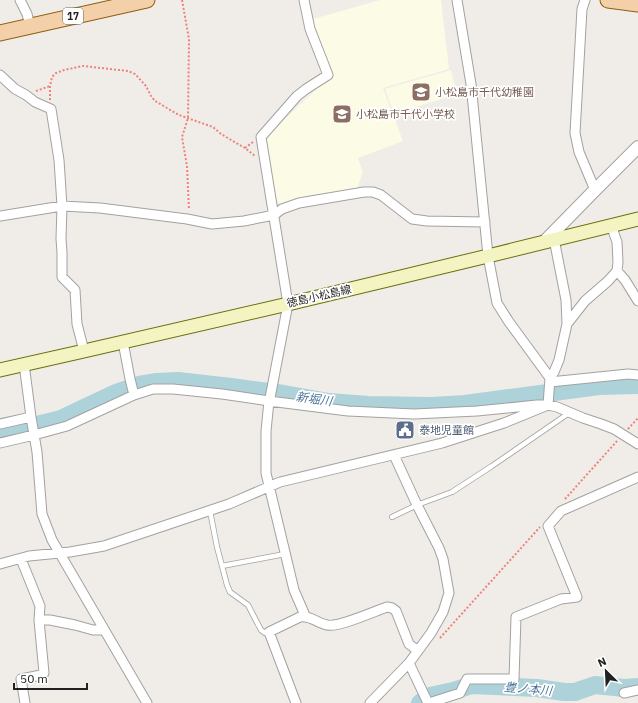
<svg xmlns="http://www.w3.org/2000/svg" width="638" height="703" font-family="'IBM Plex Sans','Noto Sans JP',sans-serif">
  <rect width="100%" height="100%" fill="#f0ede8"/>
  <!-- education -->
  <path fill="#fcfbe5" d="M380,0H441L449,69L383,88L403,141L358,158L363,173L357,188L276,204L264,139L330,76L313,19Z
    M451,70L457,94L394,114L385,89Z"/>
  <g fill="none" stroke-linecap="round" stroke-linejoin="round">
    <!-- river -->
    <path stroke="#add2da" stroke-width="18" d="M0,434L61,419L116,393L139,385L157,382L178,381L231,387L284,394L329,402L368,405L432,406L465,404L599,386L638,385
      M420,703L430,696L453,691L472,685L537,688L564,692H575L595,685L624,688L638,687"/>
    <defs>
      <path id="service" d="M210,511L217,547L222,566L285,554
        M392,517L417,505L452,492L492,466L569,413
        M222,566L227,585L230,592L248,605L261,630L265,633L269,632"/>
      <path id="minor" d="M20,0L27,14L30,26
        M585,0L582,9L575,133L579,152L595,190
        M0,75L15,89L26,95L35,102L51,109L59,160L62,206L61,239L62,252V277L75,290L77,324L84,351
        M0,216L62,206L100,208L187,219L212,224L244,221L274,215L282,209L299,203L364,192H373L381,195L412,219L427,221L485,222
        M617,271L625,280L638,301
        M567,324L585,301L608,281L617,271L618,262L617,242L611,225
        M123,342L130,379L134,395
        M550,378L554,372L559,360L567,324L566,300L554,239
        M550,382L628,374L638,375
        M31,417L37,452L42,514L52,540L147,703
        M0,424L31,417L24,364
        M0,443L34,435L67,426L134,395L153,389H173L222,394L269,401L348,411L414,414L477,411L537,405H548L550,378L509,322L497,303L488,256L471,84L457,0
        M21,559L40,606L39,620
        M0,564L29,556L70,552L104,546L229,504L280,482L442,443L504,423L548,405L557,407L583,418L601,424L614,429L638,444
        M304,616V613L294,590L266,473V431L269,401L270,398L288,304L261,137L297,96L306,89L328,75L310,29L304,0
        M409,663L428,703
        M624,693L638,690
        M25,703L21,679L41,675L44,673L39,620H50L75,625L93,630H104
        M296,703L269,632L300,617C310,615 317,623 327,625C338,628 375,611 387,607L392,608L396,611L409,644L418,651
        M370,703L409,663L431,633L443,612L449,593L443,559L439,548L417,505L394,455
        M429,703L460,693L467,679H514L516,617L561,599L577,597L548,526L561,511L638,477"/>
      <path id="tertiary" d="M545,241L595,190L638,147"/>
      <path id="secondary" d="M0,370L84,351L288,304L488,256L638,219"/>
      <path id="primary" d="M608,0L638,4
        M0,33L147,0"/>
    </defs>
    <!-- service casing -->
    <use href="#service" stroke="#a2a2a2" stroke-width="6"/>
    <!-- minor casing -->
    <use href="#minor" stroke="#a2a2a2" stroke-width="11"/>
    <!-- tertiary casing -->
    <use href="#tertiary" stroke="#a2a2a2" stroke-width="14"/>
    <!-- secondary casing -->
    <use href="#secondary" stroke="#6b700f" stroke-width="15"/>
    <!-- primary casing -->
    <use href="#primary" stroke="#905e0e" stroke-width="17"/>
    <!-- path -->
    <path stroke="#ee827c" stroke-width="2" stroke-dasharray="2 2" stroke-linecap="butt" d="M182,0L189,39L188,118L182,137L187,166L189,210
      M36,91L50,86
      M50,100V86L52,77L56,73L64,70L83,66L128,71L135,74L146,86L151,96L155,101L179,115L213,127L221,134L245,148
      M253,142L245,148L255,156
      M628,429L638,418
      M565,499L617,441
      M440,638L540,527"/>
    <!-- service -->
    <use href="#service" stroke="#fff" stroke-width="4.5"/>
    <!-- minor -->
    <use href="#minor" stroke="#fff" stroke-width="9"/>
    <!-- tertiary -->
    <use href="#tertiary" stroke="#fff" stroke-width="12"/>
    <!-- secondary -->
    <use href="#secondary" stroke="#f4f4c2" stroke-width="13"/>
    <!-- primary -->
    <use href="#primary" stroke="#f4d0aa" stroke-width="15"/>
  </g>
  <!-- icons -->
  <defs>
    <symbol id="school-square" viewBox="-11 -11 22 22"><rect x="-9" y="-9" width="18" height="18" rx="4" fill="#8d6e63" stroke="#fff"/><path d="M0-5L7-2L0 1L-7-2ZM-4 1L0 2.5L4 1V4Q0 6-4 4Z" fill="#fff"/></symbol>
    <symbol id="civic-square" viewBox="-11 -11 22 22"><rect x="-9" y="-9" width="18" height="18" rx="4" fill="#5c6f8a" stroke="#fff"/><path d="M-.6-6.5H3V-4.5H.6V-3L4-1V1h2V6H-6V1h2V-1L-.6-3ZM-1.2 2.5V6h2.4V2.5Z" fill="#fff"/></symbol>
  </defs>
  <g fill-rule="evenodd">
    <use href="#school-square" x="410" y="81" width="22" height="22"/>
    <use href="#school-square" x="331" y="103" width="22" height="22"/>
    <use href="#civic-square" x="394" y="419" width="22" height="22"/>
  </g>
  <g text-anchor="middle" stroke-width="3.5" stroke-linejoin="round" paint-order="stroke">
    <!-- shield labels -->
    <rect fill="#fff" stroke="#646464" stroke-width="1" x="63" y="8" width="20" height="16" rx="3"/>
    <g font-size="10" font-weight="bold" fill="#212121">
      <text x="73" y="20">17</text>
    </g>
    <!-- education labels -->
    <g font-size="11" fill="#785e54" stroke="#fff" text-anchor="start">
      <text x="435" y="96">小松島市千代幼稚園</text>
      <text x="356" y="118">小松島市千代小学校</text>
    </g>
    <!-- street labels -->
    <g font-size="11" fill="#212121" stroke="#fff">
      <text transform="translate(319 296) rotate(-13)" y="4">徳島小松島線</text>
    </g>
    <!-- service labels -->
    <g font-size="11" fill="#4e5e75" stroke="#fff" text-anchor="start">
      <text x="419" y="434">泰地児童館</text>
    </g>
    <!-- water labels -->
    <g font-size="12" font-style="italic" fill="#4e789a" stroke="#fff">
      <text transform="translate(314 399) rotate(8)" y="4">新堀川</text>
      <text transform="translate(528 689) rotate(5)" y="4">豊ノ本川</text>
    </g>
  </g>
  <!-- north arrow -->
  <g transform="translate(606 671) rotate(336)" stroke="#ffffff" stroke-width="3" paint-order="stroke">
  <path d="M0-3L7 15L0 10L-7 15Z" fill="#212121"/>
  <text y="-6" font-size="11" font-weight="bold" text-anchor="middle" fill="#212121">N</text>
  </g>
  <!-- scale -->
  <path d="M14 683v6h73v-6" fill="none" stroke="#212121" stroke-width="2"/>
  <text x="20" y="683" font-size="12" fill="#212121" stroke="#ffffff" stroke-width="3" paint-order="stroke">50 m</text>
</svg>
